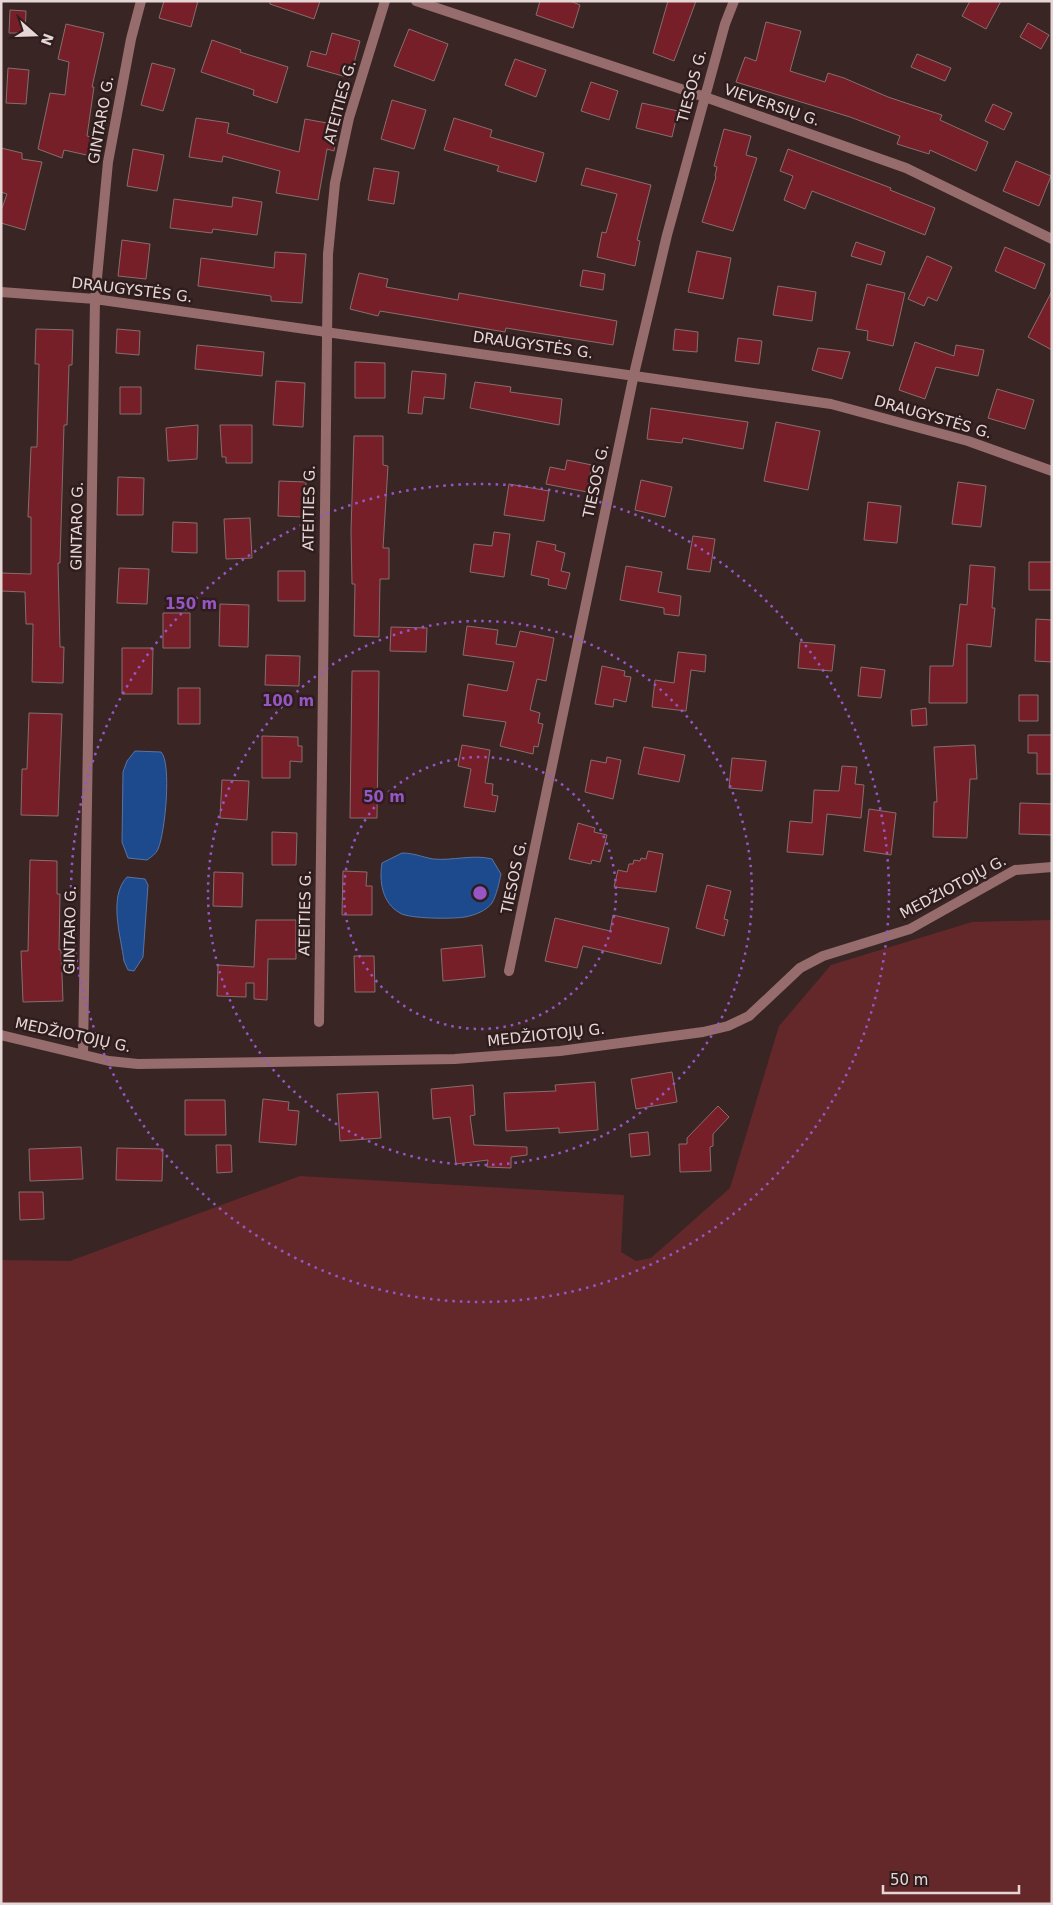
<svg xmlns="http://www.w3.org/2000/svg" width="1053" height="1905" font-family="'DejaVu Sans',sans-serif">
  <rect width="100%" height="100%" fill="#3a2525"/>
  <!-- green -->
  <path fill="#64282b" d="M1052,920V1904H1V1260L70,1261L300,1176L624,1195L621,1252L636,1261L651,1258L730,1188L779,1026L831,965L972,922Z"/>
  <!-- water -->
  <path fill="#1d4a8c" stroke="#5974a2" d="M135,751L161,752C172,763 165,834 158,849C156,854 151,857 147,860L128,858L122,842L123,772L127,761Z
    M402,853C414,853 422,857 433,859C453,861 473,854 492,859L501,874C499,883 497,894 492,903C486,911 475,915 465,917C454,919 409,919 400,913C382,903 379,881 382,863Z
    M127,877L145,879L148,885L143,957L134,971L128,970L124,961C121,937 108,897 127,877Z"/>
  <!-- building -->
  <path fill="#761f28" stroke="#866e6d" d="M164,1H198L191,27L159,18Z
    M270,1H320L314,19L270,4Z
    M540,1H570L580,5L573,28L536,15Z
    M668,1H696L674,61L653,53Z
    M970,1H1001L986,29L962,16Z
    M10,10L26,11L25,33H9Z
    M766,22L801,31L790,71L825,82L828,73L844,78L888,97L942,115L940,120L988,142L976,171L930,150L929,154L897,144L900,136L850,117L736,82L745,57L756,61Z
    M1028,23L1049,35L1041,49L1020,37Z
    M66,24L104,33L92,87H94L87,136L95,138L91,156L64,150L62,158L38,149L50,93L65,95L69,62L58,59Z
    M409,29L448,44L434,81L394,66Z
    M332,33L360,41L350,78L307,66L311,51L326,55Z
    M212,40L241,50L240,52L288,67L277,103L253,95L254,90L201,72Z
    M917,54L951,68L945,81L911,67Z
    M515,59L546,70L536,97L505,85Z
    M152,63L175,69L163,111L141,105Z
    M8,68L29,70L26,104L6,103Z
    M591,82L618,91L609,120L581,111Z
    M392,100L426,110L414,149L381,139Z
    M642,103L678,111L672,137L636,128Z
    M993,104L1012,113L1004,130L985,121Z
    M196,118L229,123L227,133L299,152L305,119L338,125L334,151L327,149L318,200L276,193L280,171L223,156L222,162L189,157Z
    M454,118L492,130L490,137L544,153L536,182L497,171L499,166L444,150Z
    M724,129L751,136L746,155L757,158L733,231L702,222L716,177L715,176L717,167L714,166Z
    M1,148L22,153V159L42,162L25,230L1,223V211L7,194L1,192Z
    M133,149L164,155L157,191L127,186Z
    M788,149L891,188L890,190L935,208L925,235L812,191L805,209L784,200L793,176L780,171Z
    M1016,161L1051,176L1039,206L1003,191Z
    M374,168L399,172L394,204L368,200Z
    M586,168L651,185L637,240L640,241L635,266L597,257L602,232L606,233L617,194L581,185Z
    M233,197L262,202L257,235L213,229L212,233L170,228L174,199L232,207Z
    M122,240L150,244L146,279L118,276Z
    M856,242L885,252L881,265L851,256Z
    M1005,247L1045,264L1035,289L995,271Z
    M697,251L731,258L723,299L688,292Z
    M275,252L306,254L302,303L271,301V296L198,286L201,258L274,268Z
    M927,256L952,267L937,301L928,297L924,306L908,299Z
    M583,270L605,274L603,290L580,286Z
    M359,273L388,279L386,287L458,300L459,293L617,321L613,345L506,328L505,332L380,311L378,316L350,309Z
    M867,284L905,293L893,346L867,340L868,331L856,329Z
    M778,286L816,292L812,321L773,315Z
    M1052,291V350L1028,337Z
    M36,329L73,330L72,365H69L67,425H64L60,563H58L60,647H64L63,683L32,682L33,624H26L25,592L1,591V573L31,574V517H28L31,447H37L39,364H35Z
    M117,329L140,331L139,355L116,353Z
    M675,329L698,332L697,352L673,350Z
    M738,338L762,341L759,364L735,361Z
    M915,342L954,356L956,345L984,350L978,376L936,367L925,399L899,390Z
    M197,345L264,352L262,376L195,369Z
    M818,348L850,352L842,379L812,370Z
    M355,362L385,363V398H355Z
    M412,371L446,374L444,399L424,397L422,414L408,413Z
    M276,381L305,383L303,427L273,425Z
    M475,382L511,387L510,392L562,399L559,425L470,408Z
    M120,387H141V414H120Z
    M997,389L1034,400L1025,429L988,418Z
    M651,408L748,422L743,449L683,438L682,443L647,439Z
    M776,422L820,431L808,490L764,481Z
    M198,425L197,459L168,461L166,428Z
    M220,425H252V463H226V457H222Z
    M354,436H383V465L388,466L383,548H389V579H380L379,637L354,636L355,584H352L351,531Z
    M567,460L592,465L587,492L546,484L550,467L565,470Z
    M118,477L144,478L143,515H117Z
    M641,480L672,487L665,517L635,510Z
    M279,481L306,482L304,517L278,516Z
    M958,482L986,486L981,527L952,524Z
    M509,484L549,491L544,521L504,515Z
    M868,502L901,506L897,543L864,540Z
    M250,518L252,558L226,559L224,519Z
    M173,522L197,523V553L172,552Z
    M494,532L510,534L504,577L470,572L474,544L492,546Z
    M693,536L715,539L710,572L687,569Z
    M537,541L556,545L555,550L565,553L561,571L570,573L566,589L548,585L549,579L531,575Z
    M1029,562H1052V590H1029Z
    M970,565L995,567L992,608H995L991,647L967,644V703H929L930,666H953L960,604L967,605Z
    M626,566L662,572L658,592L681,596L679,616L664,614V608L620,600Z
    M119,568L149,569L147,604L117,603Z
    M278,571H305V601H278Z
    M220,604L249,605L248,647L219,646Z
    M163,613H190V648H163Z
    M1036,619L1052,620V662L1035,661Z
    M467,626L498,630L496,644L516,647L520,631L554,638L546,681L537,679L530,710L540,713L538,723L543,724L538,747L534,746L533,754L500,746L506,722L463,716L468,684L507,691L514,662L463,655Z
    M391,627L427,628L426,652L390,651Z
    M800,642L835,645L832,671L798,668Z
    M122,648H153L152,694H122Z
    M678,652L706,655L705,672L691,670L686,711L652,707L655,680L674,683Z
    M266,655L300,656L299,686L265,685Z
    M602,666L625,671L624,676L631,677L626,702L614,699L613,707L595,704Z
    M861,667L885,670L881,698L858,696Z
    M352,671H379L377,818H350Z
    M178,688H200V724H178Z
    M1019,695H1038V721H1019Z
    M926,708L927,725L912,726L911,710Z
    M29,713L62,714L58,816L21,815L22,769H27Z
    M1028,735H1052V774H1037V753H1028Z
    M262,736L298,737V746H302V762L290,761V778H262Z
    M462,745L490,750L485,783L493,784L492,795L498,796L495,812L464,807L471,769L458,766Z
    M975,745L977,779H970L967,838L933,837L934,802H937L934,747Z
    M644,747L685,755L679,782L638,774Z
    M607,757L621,760L613,799L585,792L591,760L606,763Z
    M732,758L766,761L762,791L729,788Z
    M842,766L857,767L855,784L864,785L861,818L827,814L823,855L787,852L790,821L812,823L814,790L839,791Z
    M222,780L249,781L247,820L220,818Z
    M1020,803L1052,804V835L1019,834Z
    M869,809L896,813L891,855L864,851Z
    M578,823L595,828L594,832L607,835L600,862L592,860L591,864L569,859Z
    M272,832L297,833L296,865H272Z
    M648,851L663,854L656,892L614,887L618,870L627,872L629,864H633L634,860L640,861L641,858L646,859Z
    M30,860L57,861V894H60L59,950H61L63,1001L23,1002L21,951H28Z
    M343,871L367,872L366,886H372V915H342Z
    M214,872L243,873L242,907L213,906Z
    M707,885L731,891L724,919L728,920L724,936L696,928Z
    M613,915L669,928L661,964L583,946L577,968L545,961L555,918L610,931Z
    M256,920H296V959H268L267,1000L254,999V983H246V997L217,996L218,965L254,967Z
    M482,945L485,977L443,981L441,949Z
    M354,956H374L375,992H355Z
    M672,1072L677,1102L636,1109L631,1079Z
    M595,1082L598,1130L559,1133V1128L506,1131L504,1093L556,1091L555,1085Z
    M473,1085L475,1115L470,1116L474,1145L527,1147V1155L511,1157V1168L487,1167L488,1160L456,1164L450,1117L433,1119L431,1089Z
    M378,1092L381,1138L340,1141L337,1094Z
    M263,1099L289,1102L288,1110L299,1111L296,1145L259,1142Z
    M185,1100H225L226,1135H185Z
    M718,1106L729,1117L713,1134V1146L710,1147L711,1171L680,1172L679,1144H687V1138Z
    M648,1132L650,1155L631,1157L629,1134Z
    M216,1145H231L232,1172L217,1173Z
    M81,1147L83,1179L30,1181L29,1149Z
    M117,1148L163,1149L162,1181L116,1180Z
    M19,1192H43L44,1219L20,1220Z"/>
  <g fill="none" stroke-linecap="round" stroke-linejoin="round">
    <!-- minor -->
    <path stroke="#966c6c" stroke-width="10" d="M416,1L705,97L906,168L1052,239
      M1,292L95,299L831,404L968,441L1052,471
      M509,971L634,374L667,235L725,24L734,1
      M319,1022L328,254L335,183L349,118L385,1
      M1,1035L109,1061L138,1064L455,1059L560,1051L703,1032L728,1026L749,1016L800,968L823,956L910,929L1015,870L1052,867
      M83,1054L95,299L108,162L131,39L141,1"/>
  </g>
  <!-- distance rings -->
  <g fill="none" stroke="#9657c5" stroke-width="2.5" stroke-dasharray="2.5 5">
    <circle cx="480" cy="893" r="136"/>
    <circle cx="480" cy="893" r="272"/>
    <circle cx="480" cy="893" r="409"/>
  </g>
  <g text-anchor="middle" stroke-width="5" stroke-linejoin="round" paint-order="stroke">
    <!-- street labels -->
    <g font-size="15" fill="#e5d7d6" stroke="#2f1c1c">
      <text transform="translate(692 86) rotate(-75)" y="5">TIESOS G.</text>
      <text transform="translate(340 102) rotate(-75)" y="5">ATEITIES G.</text>
      <text transform="translate(772 105) rotate(19)" y="5">VIEVERSIŲ G.</text>
      <text transform="translate(101 120) rotate(-80)" y="5">GINTARO G.</text>
      <text transform="translate(132 290) rotate(7)" y="5">DRAUGYSTĖS G.</text>
      <text transform="translate(533 345) rotate(8)" y="5">DRAUGYSTĖS G.</text>
      <text transform="translate(933 417) rotate(16)" y="5">DRAUGYSTĖS G.</text>
      <text transform="translate(596 481) rotate(-78)" y="5">TIESOS G.</text>
      <text transform="translate(309 508) rotate(-89)" y="5">ATEITIES G.</text>
      <text transform="translate(77 526) rotate(-89)" y="5">GINTARO G.</text>
      <text transform="translate(514 877) rotate(-78)" y="5">TIESOS G.</text>
      <text transform="translate(953 887) rotate(-28)" y="5">MEDŽIOTOJŲ G.</text>
      <text transform="translate(305 913) rotate(-89)" y="5">ATEITIES G.</text>
      <text transform="translate(70 930) rotate(-89)" y="5">GINTARO G.</text>
      <text transform="translate(73 1035) rotate(12)" y="5">MEDŽIOTOJŲ G.</text>
      <text transform="translate(546 1035) rotate(-6)" y="5">MEDŽIOTOJŲ G.</text>
    </g>
  </g>
  <circle cx="480" cy="893" r="8" fill="#9657c5" stroke="#2f1c1c" stroke-width="2.5"/>
  <g font-size="15" text-anchor="middle" font-weight="bold" fill="#9657c5" stroke="#2f1c1c" stroke-width="5" stroke-linejoin="round" paint-order="stroke">
    <text x="191" y="609">150 m</text>
    <text x="288" y="706">100 m</text>
    <text x="384" y="802">50 m</text>
  </g>
  <!-- border -->
  <rect width="1053" height="1905" fill="none" stroke="#e5d7d6" stroke-width="5"/>
  <!-- north arrow -->
  <g transform="translate(35 35) rotate(110)" stroke="#2f1c1c" stroke-width="4" paint-order="stroke">
  <path d="M0-4L9 19L0 12L-9 19Z" fill="#e5d7d6"/>
  <text y="-8" font-size="14" font-weight="bold" text-anchor="middle" fill="#e5d7d6">N</text>
  </g>
  <!-- scale -->
  <path d="M883 1885v8h136v-8" fill="none" stroke="#e5d7d6" stroke-width="2.5"/>
  <text x="890" y="1885" font-size="15" fill="#e5d7d6" stroke="#2f1c1c" stroke-width="4" paint-order="stroke">50 m</text>
</svg>
